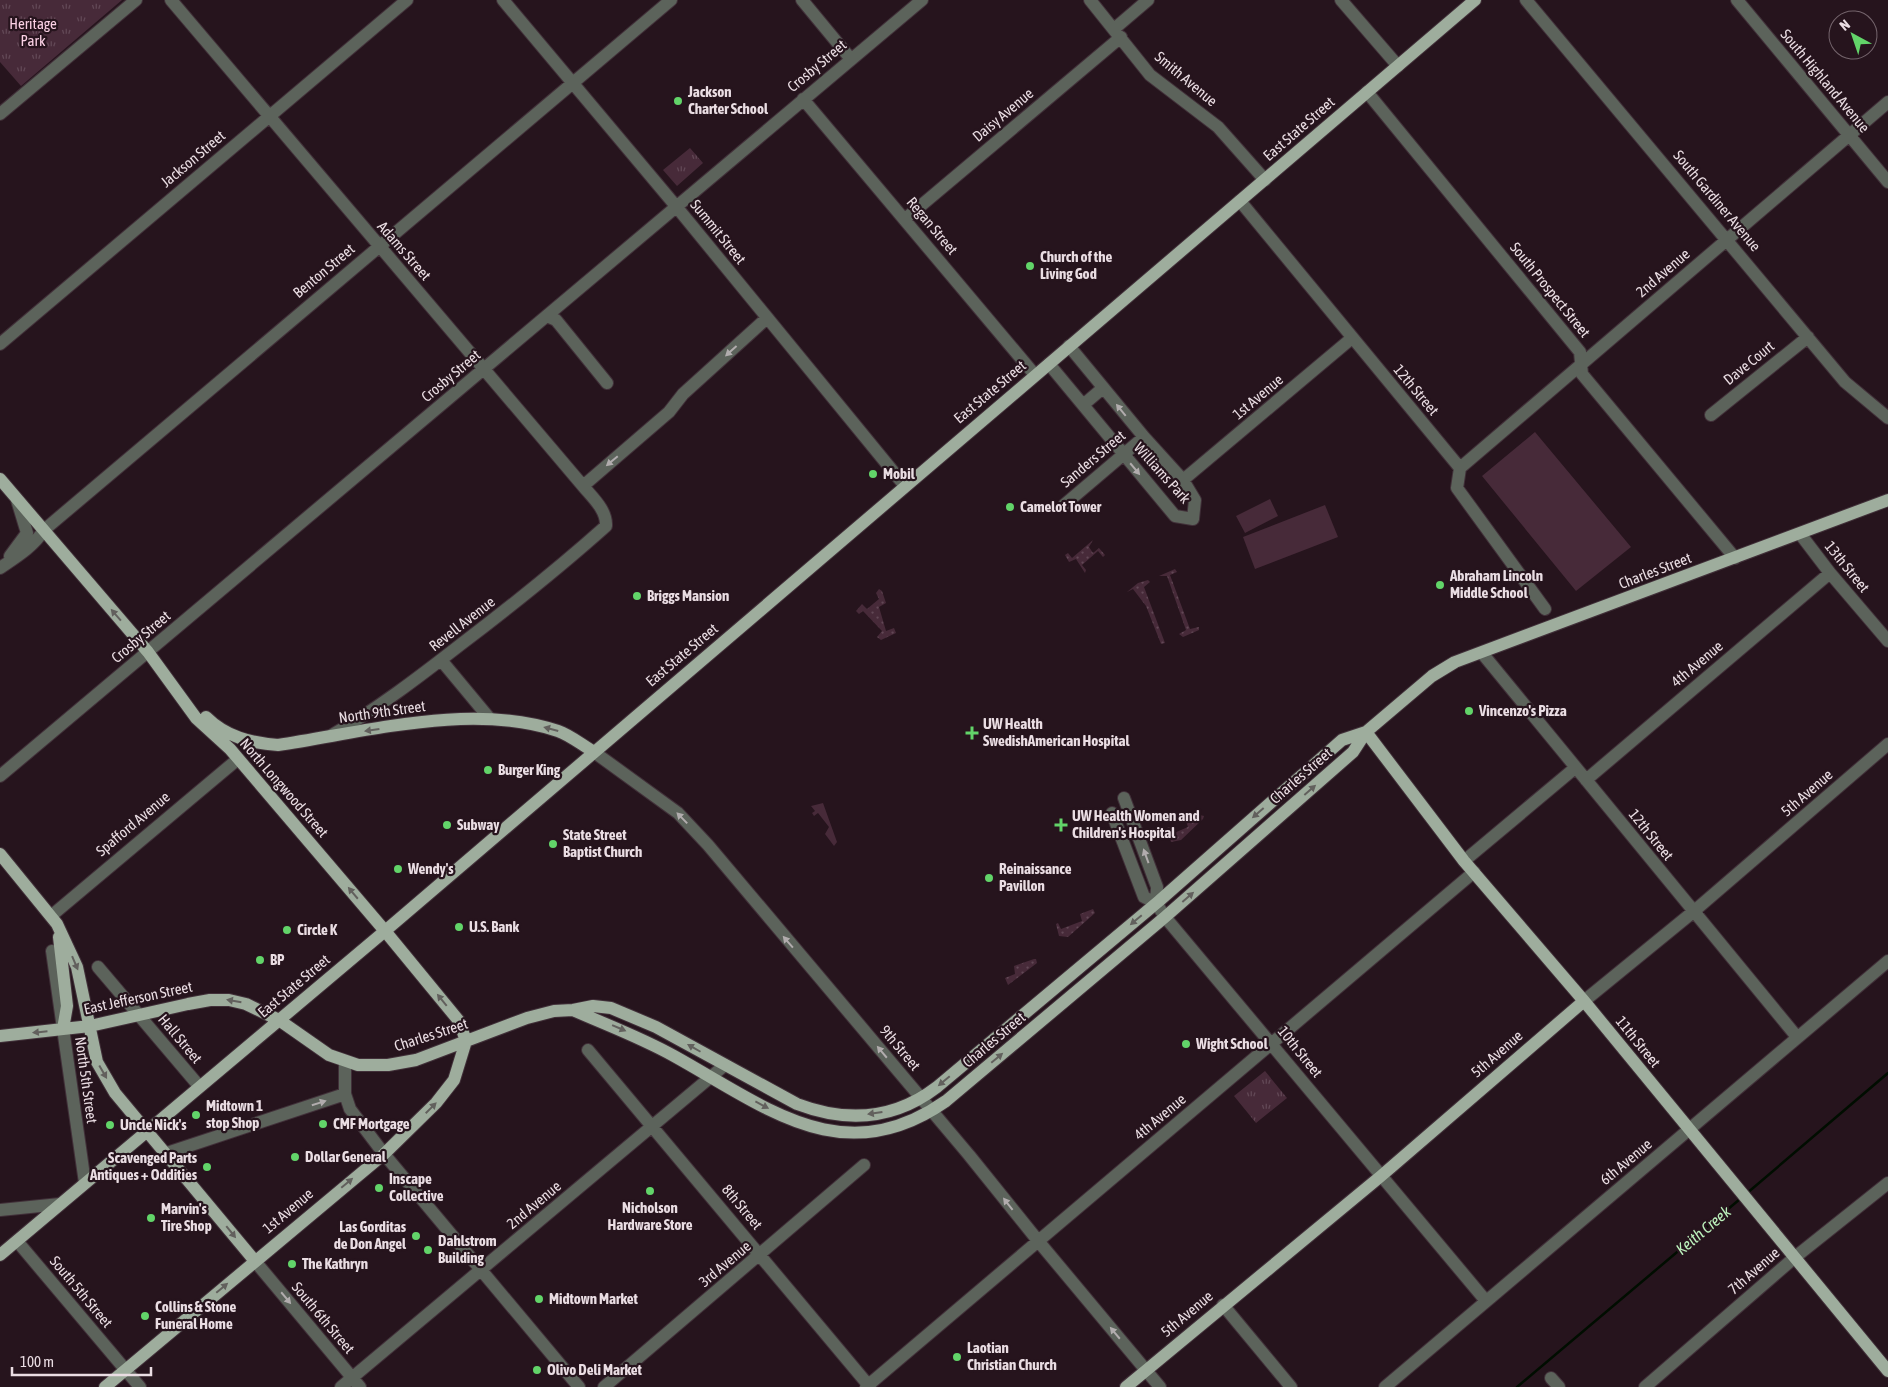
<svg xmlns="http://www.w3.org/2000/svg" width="1888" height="1387" font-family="'Asap Condensed',sans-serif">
  <defs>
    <pattern id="park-tufts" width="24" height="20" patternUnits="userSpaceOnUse" patternTransform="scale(1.25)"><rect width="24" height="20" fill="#472a39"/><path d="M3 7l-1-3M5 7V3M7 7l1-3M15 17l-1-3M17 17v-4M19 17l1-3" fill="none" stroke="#624856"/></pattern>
    <pattern id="garden-dots" width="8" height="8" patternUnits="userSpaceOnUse" patternTransform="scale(1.25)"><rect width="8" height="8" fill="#472a39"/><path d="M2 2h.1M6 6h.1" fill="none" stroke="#624856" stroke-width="1.8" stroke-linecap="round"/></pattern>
  </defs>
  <rect width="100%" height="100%" fill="#26141d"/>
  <!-- grass -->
  <path fill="#472a39" d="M1535,432L1631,547L1576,591L1482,476Z
    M1270,499L1278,516L1245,533L1236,516Z
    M1325,505L1338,537L1255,569L1243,537Z
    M823,803L837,842L834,846L825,834L829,827L818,813L814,816L812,813L815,811L811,806Z"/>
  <!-- park -->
  <path fill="url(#park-tufts)" d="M0,0H122L21,86L0,62Z
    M690,148L703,163L677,186L663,170Z
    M1265,1071L1287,1098L1256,1123L1234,1096Z"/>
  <!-- garden -->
  <path fill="url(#garden-dots)" d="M1093,540L1089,547L1093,553L1099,548L1105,555L1103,557L1098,551L1082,565L1086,570L1085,573L1076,559L1069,562L1065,555L1068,553L1072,558Z
    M1175,569L1177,572L1170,575L1190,629L1199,627V630L1183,637L1179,634L1186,630L1167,576H1159Z
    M1148,580L1150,582L1144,587L1165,643L1161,644L1146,606L1133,589L1127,592L1138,583Z
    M879,589L882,591L886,603L879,607L886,631L894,628L896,633L881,640L877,637L882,631L863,611L859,614L856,611L862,604L867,609L879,599L876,593Z
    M1200,815L1204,816L1203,819L1181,840L1171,842L1167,828L1171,827L1174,833L1188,827L1186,821Z
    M1093,909L1095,913L1068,937L1059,936L1056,924L1058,923L1061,929L1082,921L1080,914Z
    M1034,959H1036L1037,963L1008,985L1005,978L1015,974L1014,966Z"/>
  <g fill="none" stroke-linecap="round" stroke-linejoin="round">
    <!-- stream -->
    <path stroke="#000d00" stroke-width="2.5" d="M1746,1194L1888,1073
      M1517,1387L1740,1199"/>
    <defs>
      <path id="minor" d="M171,0L583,486C592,497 607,510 606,526C559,568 510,607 460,645C419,677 377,709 332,735
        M503,0L675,205L905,486
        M802,0L850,58
        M1090,0L1150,75L1218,127L1265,180
        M1341,0L1398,66
        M1526,0L1845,382L1888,418
        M1737,0L1888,182
        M1114,29L1148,0
        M1367,92L1580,352L1582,374L1735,558
        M803,99L1035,375
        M0,114L136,0
        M1240,201L1460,468L1457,488L1545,609
        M905,219L1121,37
        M547,316L556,320L607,383
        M0,344L407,0
        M1049,364L1175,516L1193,519L1195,500L1183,480L1144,437L1069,346
        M1083,405L1103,388
        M1711,415L1808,337
        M1460,468L1888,102
        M1183,480L1352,338
        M583,486L669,412L683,394L767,318
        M1064,505L1144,437
        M1801,535L1830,573L1888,641
        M10,556L27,533L17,500
        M0,568C16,557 33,547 44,530L671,0
        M1482,653L1797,1037
        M441,660L490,719
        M594,752L678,813L708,845L969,1155L1039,1242L1160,1387
        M0,776L922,0
        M1586,780L1830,573
        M1124,798L1157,887L1156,903
        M1112,813L1144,897L1156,903L1165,917L1486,1301
        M1464,861L1575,768
        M51,916L238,759
        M52,951L85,1183
        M98,967L199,1086
        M1584,1001L1693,912L1888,744
        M588,1050L870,1387
        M345,1061V1094L350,1109L384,1154L579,1387
        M167,1153L345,1094
        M0,1210L60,1204
        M17,1241L140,1387
        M254,1260L360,1387
        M1223,1305L1291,1387
        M1551,1378L1559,1387
        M341,1387L725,1065
        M604,1387L864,1165
        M866,1387L1474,872
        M1385,1387L1888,961
        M1645,1387L1794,1258L1888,1183"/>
      <path id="major" d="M0,479L148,652L196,718L230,749L385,931L459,1021L466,1041L454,1080L436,1103L384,1154L105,1387
        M206,717C226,737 251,743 278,745C366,732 471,702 558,731C570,735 582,745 594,752
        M1366,732L1464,861L1584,1001L1888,1371
        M0,854L57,924L77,967L97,1062L115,1093L254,1260
        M59,937L67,1006L63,1029
        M573,1010C607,1025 642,1038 674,1056C766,1107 843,1173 946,1101L1165,917L1353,752L1366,732L1432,676L1455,662L1888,500
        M0,1036L90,1026L188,1004L210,1000H229L246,1004L279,1020L329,1055L358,1065H388L416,1060L527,1018L554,1011L573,1010L593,1006L611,1008L656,1027L797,1104C847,1123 894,1120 937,1087L1159,901L1342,740L1366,732
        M0,1255L385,931L1475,0
        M1126,1387L1381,1176L1584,1001"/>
    </defs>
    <!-- minor casing -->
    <use href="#minor" stroke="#413039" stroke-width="14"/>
    <!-- major casing -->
    <use href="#major" stroke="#413039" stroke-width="14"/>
    <!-- minor -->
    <use href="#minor" stroke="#5c635b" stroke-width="12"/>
    <!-- major -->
    <use href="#major" stroke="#9ead9d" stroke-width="12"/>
  </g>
  <!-- one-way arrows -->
  <defs><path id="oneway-solid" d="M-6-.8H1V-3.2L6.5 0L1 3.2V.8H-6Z" transform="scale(1.25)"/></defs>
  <g fill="#b1acad">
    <use href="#oneway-solid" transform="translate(731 351) rotate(138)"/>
    <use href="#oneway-solid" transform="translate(1121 410) rotate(-129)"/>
    <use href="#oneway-solid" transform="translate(612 461) rotate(140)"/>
    <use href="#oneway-solid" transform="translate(1135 469) rotate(50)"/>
    <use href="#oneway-solid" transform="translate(682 818) rotate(-134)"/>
    <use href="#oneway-solid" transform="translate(1146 856) rotate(-110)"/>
    <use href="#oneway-solid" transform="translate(788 942) rotate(-131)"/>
    <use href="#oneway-solid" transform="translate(882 1052) rotate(-130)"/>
    <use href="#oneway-solid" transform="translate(319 1103) rotate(-17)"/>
    <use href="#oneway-solid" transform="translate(1008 1204) rotate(-128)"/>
    <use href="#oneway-solid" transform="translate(286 1298) rotate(50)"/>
    <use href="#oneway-solid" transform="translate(1115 1333) rotate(-130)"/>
  </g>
  <g fill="#62605d">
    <use href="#oneway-solid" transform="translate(116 615) rotate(-131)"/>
    <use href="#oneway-solid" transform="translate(551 729) rotate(-165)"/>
    <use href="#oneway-solid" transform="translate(372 730) rotate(172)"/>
    <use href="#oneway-solid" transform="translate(1310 790) rotate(-41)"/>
    <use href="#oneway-solid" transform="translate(1258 813) rotate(139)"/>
    <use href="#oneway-solid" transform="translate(353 893) rotate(-130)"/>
    <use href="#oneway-solid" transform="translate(1188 897) rotate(-41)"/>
    <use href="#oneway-solid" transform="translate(1136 920) rotate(140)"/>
    <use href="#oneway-solid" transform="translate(75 963) rotate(67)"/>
    <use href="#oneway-solid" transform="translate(442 1000) rotate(-129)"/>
    <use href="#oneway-solid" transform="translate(234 1001) rotate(-170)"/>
    <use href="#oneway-solid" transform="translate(619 1028) rotate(23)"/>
    <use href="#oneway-solid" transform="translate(40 1032) rotate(174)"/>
    <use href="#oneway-solid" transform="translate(694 1048) rotate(-150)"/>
    <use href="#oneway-solid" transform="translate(997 1058) rotate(-40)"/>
    <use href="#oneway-solid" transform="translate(103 1072) rotate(60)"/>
    <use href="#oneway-solid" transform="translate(944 1081) rotate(140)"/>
    <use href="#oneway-solid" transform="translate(762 1105) rotate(28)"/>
    <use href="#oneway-solid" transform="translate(431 1108) rotate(-45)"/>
    <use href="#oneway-solid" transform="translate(875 1113) rotate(172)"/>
    <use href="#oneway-solid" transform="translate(347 1183) rotate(-40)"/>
    <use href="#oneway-solid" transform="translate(231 1232) rotate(51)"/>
    <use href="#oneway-solid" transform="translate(222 1288) rotate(-40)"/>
  </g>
  <!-- markers -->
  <g fill="#62d469" stroke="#26141d" stroke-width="2">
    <circle cx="678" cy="101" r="5"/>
    <circle cx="1030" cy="266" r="5"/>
    <circle cx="873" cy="474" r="5"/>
    <circle cx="1010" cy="507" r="5"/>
    <circle cx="1440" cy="585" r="5"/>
    <circle cx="637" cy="596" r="5"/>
    <circle cx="1469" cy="711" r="5"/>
    <path d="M969.5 725.5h5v5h5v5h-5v5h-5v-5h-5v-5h5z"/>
    <circle cx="488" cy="770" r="5"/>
    <circle cx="447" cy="825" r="5"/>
    <path d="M1058.5 817.5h5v5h5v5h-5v5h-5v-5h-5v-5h5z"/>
    <circle cx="553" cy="844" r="5"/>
    <circle cx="398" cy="869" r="5"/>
    <circle cx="989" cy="878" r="5"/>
    <circle cx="459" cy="927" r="5"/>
    <circle cx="287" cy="930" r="5"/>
    <circle cx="260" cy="960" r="5"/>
    <circle cx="1186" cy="1044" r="5"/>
    <circle cx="196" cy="1115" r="5"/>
    <circle cx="323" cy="1124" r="5"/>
    <circle cx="110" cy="1125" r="5"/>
    <circle cx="295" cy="1157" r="5"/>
    <circle cx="207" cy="1167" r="5"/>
    <circle cx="379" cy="1188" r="5"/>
    <circle cx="650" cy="1191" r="5"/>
    <circle cx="151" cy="1218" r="5"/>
    <circle cx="416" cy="1236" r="5"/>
    <circle cx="428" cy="1250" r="5"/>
    <circle cx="292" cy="1264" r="5"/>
    <circle cx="539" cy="1299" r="5"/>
    <circle cx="145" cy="1316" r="5"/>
    <circle cx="957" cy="1357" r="5"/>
    <circle cx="537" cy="1370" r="5"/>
  </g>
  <g text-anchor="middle" stroke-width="4.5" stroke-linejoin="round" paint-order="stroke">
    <!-- park labels -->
    <g font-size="15" fill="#fbd1e5" stroke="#26141d">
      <text x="33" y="29">Heritage<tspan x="33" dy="17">Park</tspan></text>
    </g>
    <!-- street labels -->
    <g font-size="15" fill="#eadde3" stroke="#26141d">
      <text transform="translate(817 66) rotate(-40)" y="5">Crosby Street</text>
      <text transform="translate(1186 79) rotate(40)" y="5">Smith Avenue</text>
      <text transform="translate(1825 81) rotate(50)" y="5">South Highland Avenue</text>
      <text transform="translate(1003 115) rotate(-40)" y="5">Daisy Avenue</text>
      <text transform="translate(1299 129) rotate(-41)" y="5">East State Street</text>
      <text transform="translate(193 159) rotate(-40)" y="5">Jackson Street</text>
      <text transform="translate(1717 201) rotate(50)" y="5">South Gardiner Avenue</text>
      <text transform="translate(932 226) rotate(50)" y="5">Regan Street</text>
      <text transform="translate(718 232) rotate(51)" y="5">Summit Street</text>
      <text transform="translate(404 251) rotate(49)" y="5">Adams Street</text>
      <text transform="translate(324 271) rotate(-40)" y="5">Benton Street</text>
      <text transform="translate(1663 273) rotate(-41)" y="5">2nd Avenue</text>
      <text transform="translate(1550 290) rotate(51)" y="5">South Prospect Street</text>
      <text transform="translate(1749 363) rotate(-39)" y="5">Dave Court</text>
      <text transform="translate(451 376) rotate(-40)" y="5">Crosby Street</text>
      <text transform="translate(1416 390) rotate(50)" y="5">12th Street</text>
      <text transform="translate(990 392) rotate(-40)" y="5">East State Street</text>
      <text transform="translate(1258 397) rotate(-40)" y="5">1st Avenue</text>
      <text transform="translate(1093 459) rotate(-40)" y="5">Sanders Street</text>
      <text transform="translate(1162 473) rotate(48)" y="5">Williams Park</text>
      <text transform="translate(1847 567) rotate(51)" y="5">13th Street</text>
      <text transform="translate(1655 571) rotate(-21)" y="5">Charles Street</text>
      <text transform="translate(462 624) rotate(-38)" y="5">Revell Avenue</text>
      <text transform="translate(141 637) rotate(-40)" y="5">Crosby Street</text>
      <text transform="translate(682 655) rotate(-40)" y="5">East State Street</text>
      <text transform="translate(1697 664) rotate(-40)" y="5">4th Avenue</text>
      <text transform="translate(382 712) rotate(-8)" y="5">North 9th Street</text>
      <text transform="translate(1301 776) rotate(-41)" y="5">Charles Street</text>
      <text transform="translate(284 788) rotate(49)" y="5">North Longwood Street</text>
      <text transform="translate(1807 793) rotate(-41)" y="5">5th Avenue</text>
      <text transform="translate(133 824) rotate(-40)" y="5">Spafford Avenue</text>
      <text transform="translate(1651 835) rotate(51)" y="5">12th Street</text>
      <text transform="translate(294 986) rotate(-40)" y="5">East State Street</text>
      <text transform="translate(138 998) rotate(-12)" y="5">East Jefferson Street</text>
      <text transform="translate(431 1035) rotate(-18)" y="5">Charles Street</text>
      <text transform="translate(180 1039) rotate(50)" y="5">Hall Street</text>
      <text transform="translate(994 1040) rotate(-40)" y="5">Charles Street</text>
      <text transform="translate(1638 1042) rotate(51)" y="5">11th Street</text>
      <text transform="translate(900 1048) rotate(50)" y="5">9th Street</text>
      <text transform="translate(1300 1052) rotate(51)" y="5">10th Street</text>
      <text transform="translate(1497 1054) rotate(-41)" y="5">5th Avenue</text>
      <text transform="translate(86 1080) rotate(82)" y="5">North 5th Street</text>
      <text transform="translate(1160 1117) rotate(-40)" y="5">4th Avenue</text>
      <text transform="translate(1626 1162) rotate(-40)" y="5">6th Avenue</text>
      <text transform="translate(534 1205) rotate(-40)" y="5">2nd Avenue</text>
      <text transform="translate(742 1207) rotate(50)" y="5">8th Street</text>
      <text transform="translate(288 1211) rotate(-40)" y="5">1st Avenue</text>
      <text transform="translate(725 1264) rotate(-40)" y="5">3rd Avenue</text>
      <text transform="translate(1754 1271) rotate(-41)" y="5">7th Avenue</text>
      <text transform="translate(81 1292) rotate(50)" y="5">South 5th Street</text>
      <text transform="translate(1187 1314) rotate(-40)" y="5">5th Avenue</text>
      <text transform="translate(323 1318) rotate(50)" y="5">South 6th Street</text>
    </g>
    <!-- poi labels -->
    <g font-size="15" font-weight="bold" fill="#eadde3" stroke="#26141d" text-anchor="start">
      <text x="688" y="97">Jackson<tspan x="688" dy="17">Charter School</tspan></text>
      <text x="1040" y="262">Church of the<tspan x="1040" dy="17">Living God</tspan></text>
      <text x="883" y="479">Mobil</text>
      <text x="1020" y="512">Camelot Tower</text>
      <text x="1450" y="581">Abraham Lincoln<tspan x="1450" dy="17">Middle School</tspan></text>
      <text x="647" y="601">Briggs Mansion</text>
      <text x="1479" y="716">Vincenzo's Pizza</text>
      <text x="983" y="729">UW Health<tspan x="983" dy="17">SwedishAmerican Hospital</tspan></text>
      <text x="498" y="775">Burger King</text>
      <text x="1072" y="821">UW Health Women and<tspan x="1072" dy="17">Children's Hospital</tspan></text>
      <text x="457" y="830">Subway</text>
      <text x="563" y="840">State Street<tspan x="563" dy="17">Baptist Church</tspan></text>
      <text x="408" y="874">Wendy's</text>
      <text x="999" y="874">Reinaissance<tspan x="999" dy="17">Pavillon</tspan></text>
      <text x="469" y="932">U.S. Bank</text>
      <text x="297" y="935">Circle K</text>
      <text x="270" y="965">BP</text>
      <text x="1196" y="1049">Wight School</text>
      <text x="206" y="1111">Midtown 1<tspan x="206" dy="17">stop Shop</tspan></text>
      <text x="333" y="1129">CMF Mortgage</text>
      <text x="120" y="1130">Uncle Nick's</text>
      <text x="305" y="1162">Dollar General</text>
      <text x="197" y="1163" text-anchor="end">Scavenged Parts<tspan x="197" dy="17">Antiques + Oddities</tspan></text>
      <text x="389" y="1184">Inscape<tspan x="389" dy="17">Collective</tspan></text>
      <text x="650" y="1213" text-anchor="middle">Nicholson<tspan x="650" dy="17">Hardware Store</tspan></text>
      <text x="161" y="1214">Marvin's<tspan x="161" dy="17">Tire Shop</tspan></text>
      <text x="406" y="1232" text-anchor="end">Las Gorditas<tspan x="406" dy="17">de Don Angel</tspan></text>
      <text x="438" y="1246">Dahlstrom<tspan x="438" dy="17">Building</tspan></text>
      <text x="302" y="1269">The Kathryn</text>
      <text x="549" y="1304">Midtown Market</text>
      <text x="155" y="1312">Collins &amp; Stone<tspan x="155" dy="17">Funeral Home</tspan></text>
      <text x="967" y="1353">Laotian<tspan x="967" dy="17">Christian Church</tspan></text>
      <text x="547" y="1375">Olivo Deli Market</text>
    </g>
    <!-- water labels -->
    <g font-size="16" font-style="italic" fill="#bdf2bd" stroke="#26141d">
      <text transform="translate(1703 1230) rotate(-40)" y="6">Keith Creek</text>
    </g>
  </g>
  <!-- north arrow -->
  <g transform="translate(1853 35) rotate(320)"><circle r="24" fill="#26141d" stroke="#74646c"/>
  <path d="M0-4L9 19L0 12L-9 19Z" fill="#62d469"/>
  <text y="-8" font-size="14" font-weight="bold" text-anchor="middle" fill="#eadde3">N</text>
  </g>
  <!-- scale -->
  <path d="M12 1367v8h139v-8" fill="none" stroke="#eadde3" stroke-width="2.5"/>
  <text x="20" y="1367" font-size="15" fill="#eadde3" stroke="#26141d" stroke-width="4" paint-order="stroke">100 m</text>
</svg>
